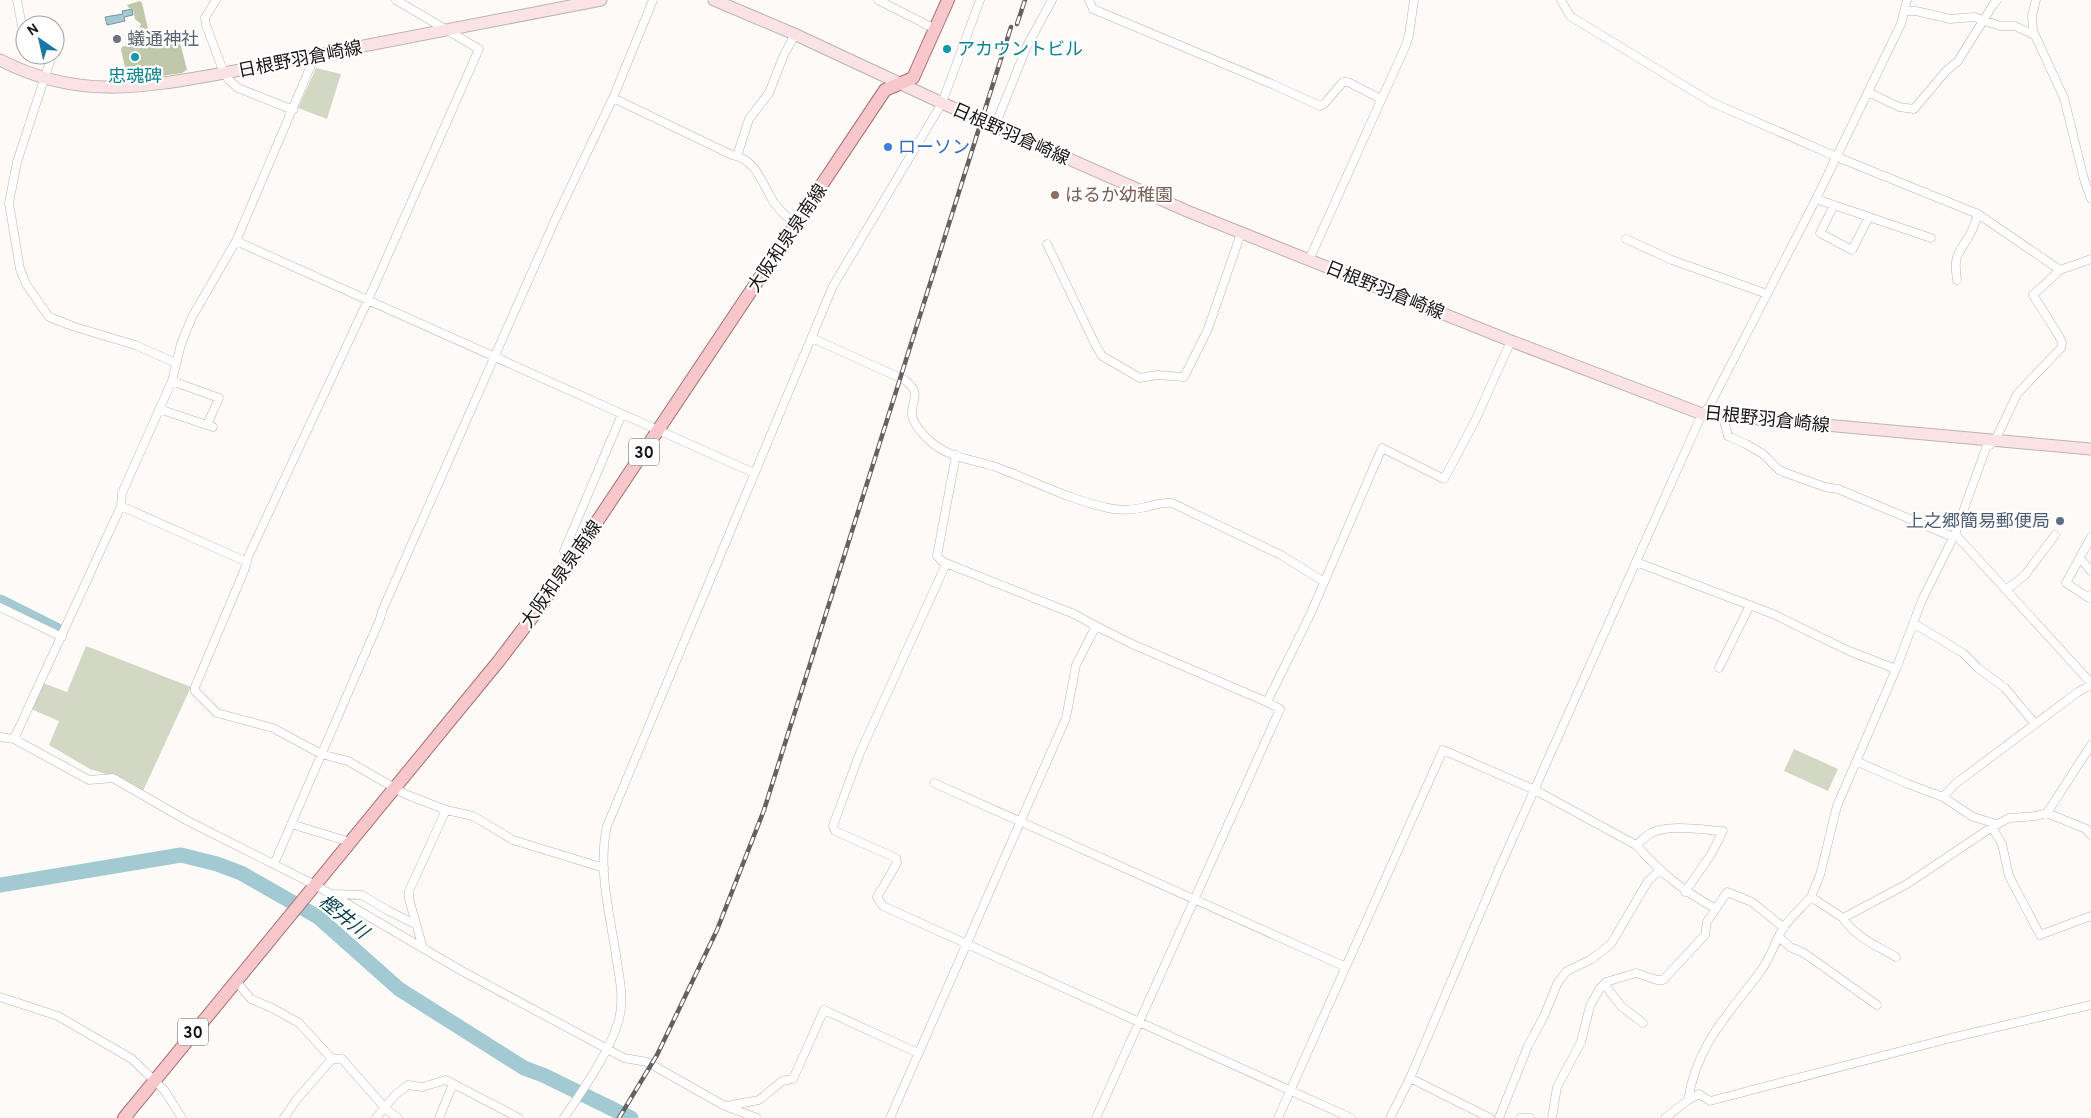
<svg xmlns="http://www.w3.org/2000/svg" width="2091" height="1118" font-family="Overpass,'Noto Sans JP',sans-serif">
  <rect width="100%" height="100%" fill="#fefaf8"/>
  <!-- green -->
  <path fill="#d3d8c5" d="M316,68L341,74L327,119L298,108Z
    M86,646L191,687L143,791L103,773L90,769L49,745L59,721L31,709L43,683L67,692Z
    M1794,749L1838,769L1828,791L1784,771Z"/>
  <!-- forest -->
  <path fill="#c0c8a9" d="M140,1L142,3L151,42L155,44L175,38L180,42L187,70L182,73L134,80L131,70L125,67L121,50L122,47L143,40L139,30L141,24L135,19L133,9L129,8L127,5Z"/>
  <!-- water -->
  <path fill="#a3cad2" stroke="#799499" d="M132,9L133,15L124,17L125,21L107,25L105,17L123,14L122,11Z"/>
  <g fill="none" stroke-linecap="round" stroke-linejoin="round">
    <!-- river -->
    <path stroke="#a3cad2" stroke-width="15" d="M0,602L58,631
      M0,885L181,855L217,864L241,873L318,917L399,989L524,1068L543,1075L631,1118"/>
    <defs>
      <path id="minor" d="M17,0L22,26L25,31
        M216,0L205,18L206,25L224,73L230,81L238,88L293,110
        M396,0L479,49L368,300L248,557L244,571L195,687V691L217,713L273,728L321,754L348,761L405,794L446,810L473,816L513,840L604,868
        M878,0L935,29
        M1089,0L1093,9L1272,84L1320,106L1324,104L1343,82H1348L1381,99
        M1561,0L1570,16L1711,102L1837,157L1978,214L2060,270
        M2036,0L2032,15L2033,31L2064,98L2084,179L2091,199
        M1905,11H1916L1950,19L1974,17L2000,26H2015L2034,35
        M52,55L17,162L9,203L20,269L26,284L49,317L75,327L135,345L176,363
        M1868,92L1899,107L1914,109L1946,71L1958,61L1993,5L1997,0
        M613,98L732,155C757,159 762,185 775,204C781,212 788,218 796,224
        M995,126L1027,46L1052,0
        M737,156L749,119L769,93L783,57L795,34
        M1816,199L1931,238
        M1834,205L1820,233L1852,250L1869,217
        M1626,239L1672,260L1767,294
        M236,241L754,473
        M1047,244L1096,346L1102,356L1140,378L1157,375L1184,377L1208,329L1241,233
        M1309,260L1406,45L1409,35L1414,0
        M1957,280C1953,254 1959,254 1970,234C1974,228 1975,221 1978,214
        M812,338L905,380C922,394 912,397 912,414C912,423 924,436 931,442C950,459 978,460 1001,469C1036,482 1071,500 1108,508C1121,511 1134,510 1146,507C1155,505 1162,502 1172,503L1281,555L1323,581
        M172,381L219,398L207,425
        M159,409L213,427
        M1723,417L1728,436L1746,444L1763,454L1779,470L1786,473L1825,487L1838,489L1953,537
        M956,455L937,556L943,562L1074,614L1096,626
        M121,506L247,562
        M1955,534L2091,683
        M2091,537L2066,583L2089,598L2091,595
        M2080,558L2091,571
        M1636,562L1773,614L1849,651L1896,669
        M569,564L564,551L622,414
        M946,564L859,755L833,826L835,831L896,858L897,863L877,897L883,906L1351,1118
        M2006,590L2025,575L2055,535
        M0,607L62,637
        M1913,623L1963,653L1978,668L2005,688L2035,724
        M1719,668L1750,605
        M0,737L14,739L89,780L113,778L186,820L315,885L462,971L624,1058L647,1062L725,1106L757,1118
        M14,739L121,506L122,493L172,381L181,344L192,317L236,241L315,56
        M1856,761L1908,784L1943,797L1973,817L1997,824
        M934,783L1346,967
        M1943,797L1955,784L2078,692L2091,685
        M2047,813L2086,829L2091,835
        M291,824L350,842
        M1992,827L2002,844L2009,876L2040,935L2091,916
        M274,864L380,619L382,611L555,220L613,98L653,0
        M1685,892L1710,856L1723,831C1704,830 1668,824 1651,833C1646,836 1640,842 1636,845C1662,874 1682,890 1716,909
        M332,894L362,895L387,910L415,924
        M1811,897L1820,875L1837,806L1896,669L1922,600L1955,534L1986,448L1995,441L2017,394L2061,348L2062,343L2059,336L2033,295L2060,270L2091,259
        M1843,918C1855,937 1877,946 1896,957
        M1779,937L1790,947L1804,953L1877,1005
        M423,948L409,899V891L446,810
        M235,980L251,999L272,1008L299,1023L332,1059H342L386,1109L398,1118
        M1604,984L1621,1006L1643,1023
        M0,997L58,1016L132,1059L164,1090L182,1118
        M1410,1078L1490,1118
        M1688,1100L1699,1094L1710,1101L1951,1038L2091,1005
        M727,1106L759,1100L782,1081L793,1079L824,1010L918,1053
        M284,1118L297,1099L332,1059
        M376,1118L395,1095L408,1085L422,1087L446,1080L519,1118
        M439,1118L453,1084
        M564,1118C582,1091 611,1050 619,1019C624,1001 620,980 617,962C611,918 597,870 607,826L833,286L942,103L980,0
        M890,1118L1066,718L1076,665L1096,626L1132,644L1267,702L1310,615L1382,448L1444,479L1475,421L1511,341
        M1096,1118L1280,709L1267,702
        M1278,1118L1443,750L1535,790L1636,845
        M1390,1118L1410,1078L1499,869L1702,414L1709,407L1816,199L1901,24L1907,0
        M1499,1118L1528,1046L1544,1016L1558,982L1567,971L1590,960L1611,944L1648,881L1659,871
        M1520,1118H1530
        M1552,1118L1557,1087L1581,1042L1590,1006L1600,988L1606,982L1636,973L1657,980H1663L1705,935L1707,922L1727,892L1752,902L1784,928
        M1665,1118L1688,1100C1697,1044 1728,1015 1760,972C1770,959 1775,942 1783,928C1791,917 1802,907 1811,897L1843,918L1907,884L1992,827L2009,818L2036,816L2047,813L2091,745"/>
      <path id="secondary" d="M714,0L792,33L942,103L1187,211L1511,341L1702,414L2091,449
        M0,60C78,100 141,88 224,73L601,0"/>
      <path id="primary" d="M124,1118L498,662L540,607L885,90L913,78L948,0"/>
    </defs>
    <!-- minor casing -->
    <use href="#minor" stroke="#bbb4b1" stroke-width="9"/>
    <!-- secondary casing -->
    <use href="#secondary" stroke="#bbb4b1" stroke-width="13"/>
    <!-- primary casing -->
    <use href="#primary" stroke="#a67075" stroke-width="14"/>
    <!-- minor -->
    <use href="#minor" stroke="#fff" stroke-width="8"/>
    <!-- secondary -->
    <use href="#secondary" stroke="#fbe3e5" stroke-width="11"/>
    <!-- primary -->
    <use href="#primary" stroke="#f7c7cb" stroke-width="12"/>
    <defs>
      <path id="rail" d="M1017,24L1025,0
        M619,1118L657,1055L717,930L764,810L1011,27"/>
    </defs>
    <!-- rail casing -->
    <use href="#rail" stroke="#646160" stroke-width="4.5"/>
    <!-- rail -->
    <use href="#rail" stroke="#fff" stroke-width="2.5" stroke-dasharray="8" stroke-linecap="butt"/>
  </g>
  <!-- markers -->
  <circle fill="#6b7280" stroke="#fff" stroke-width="2" cx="117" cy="39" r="5"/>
  <g fill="#0f9aa8" stroke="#fff" stroke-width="2">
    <circle cx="947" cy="49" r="5"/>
    <circle cx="135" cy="57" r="5"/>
  </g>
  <circle fill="#3f7fe0" stroke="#fff" stroke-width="2" cx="888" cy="147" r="5"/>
  <circle fill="#8d6e63" stroke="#fff" stroke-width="2" cx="1055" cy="195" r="5"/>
  <circle fill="#5c6f8a" stroke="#fff" stroke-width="2" cx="2060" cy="521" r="5"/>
  <g text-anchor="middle" stroke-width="4.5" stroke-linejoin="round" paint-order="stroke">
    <!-- shield labels -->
    <g fill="#fff" stroke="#5d5b5a" stroke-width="1">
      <rect x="629" y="438.5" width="30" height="27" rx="4"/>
      <rect x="178" y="1018.5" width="30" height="27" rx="4"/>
    </g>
    <g font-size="16" font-weight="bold" fill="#181514">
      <text x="644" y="458">30</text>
      <text x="193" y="1038">30</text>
    </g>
    <!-- worship labels -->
    <g font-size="18" fill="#5b616d" stroke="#fff" text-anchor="start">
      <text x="127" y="45">蟻通神社</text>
    </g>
    <!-- culture labels -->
    <g font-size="18" fill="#0d838f" stroke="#fff" text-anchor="start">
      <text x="957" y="55">アカウントビル</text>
      <text x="135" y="82" text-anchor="middle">忠魂碑</text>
    </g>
    <!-- street labels -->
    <g font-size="18" fill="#181514" stroke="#fff">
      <text transform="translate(300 59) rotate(-11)" y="6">日根野羽倉崎線</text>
      <text transform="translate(1011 134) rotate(24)" y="6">日根野羽倉崎線</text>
      <text transform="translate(787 238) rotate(-56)" y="6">大阪和泉泉南線</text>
      <text transform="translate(1385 290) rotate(22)" y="6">日根野羽倉崎線</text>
      <text transform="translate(1767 419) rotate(6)" y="6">日根野羽倉崎線</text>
      <text transform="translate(561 574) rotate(-55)" y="6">大阪和泉泉南線</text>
    </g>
    <!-- shop labels -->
    <g font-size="18" fill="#366cbe" stroke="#fff" text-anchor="start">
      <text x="898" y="153">ローソン</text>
    </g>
    <!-- education labels -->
    <g font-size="18" fill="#785e54" stroke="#fff" text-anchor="start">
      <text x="1065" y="201">はるか幼稚園</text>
    </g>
    <!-- service labels -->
    <g font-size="18" fill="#4e5e75" stroke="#fff" text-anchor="end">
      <text x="2050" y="527">上之郷簡易郵便局</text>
    </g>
    <!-- water labels -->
    <g font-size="19" font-style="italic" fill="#05434c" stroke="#fff">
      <text transform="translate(344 916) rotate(39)" y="7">樫井川</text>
    </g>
  </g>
  <!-- north arrow -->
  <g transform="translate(40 40) rotate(326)"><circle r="24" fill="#ffffff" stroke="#a3a1a1"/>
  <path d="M0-4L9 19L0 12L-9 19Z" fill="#1877a4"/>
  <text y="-8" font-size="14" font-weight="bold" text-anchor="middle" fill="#181514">N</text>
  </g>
</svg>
